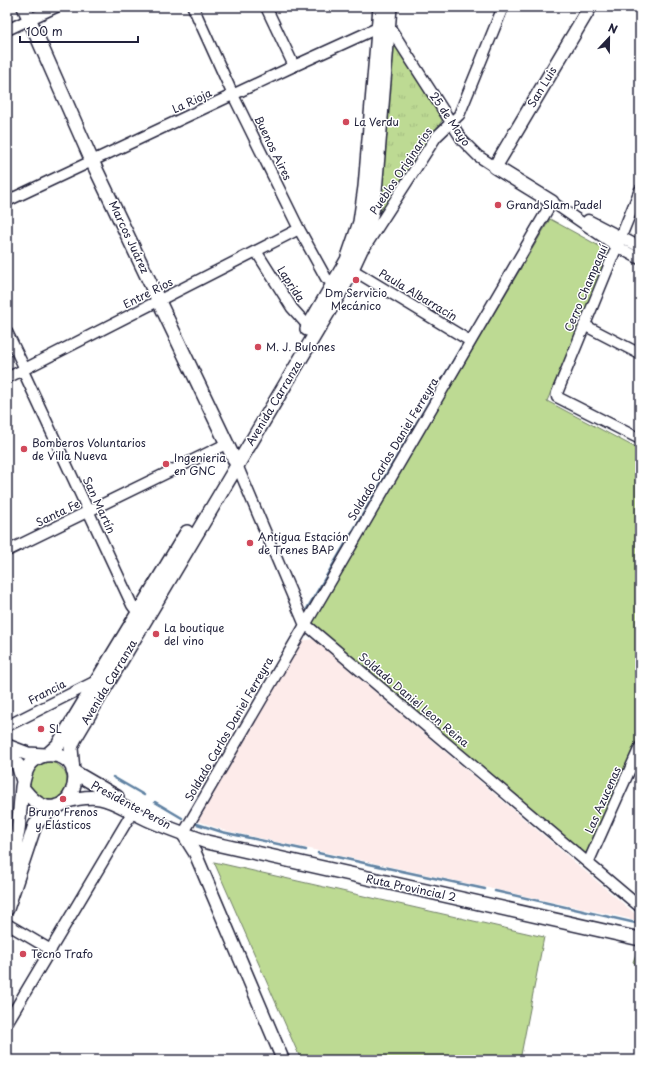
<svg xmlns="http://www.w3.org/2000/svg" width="647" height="1067" font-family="'Playpen Sans',sans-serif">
  <defs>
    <pattern id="park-tufts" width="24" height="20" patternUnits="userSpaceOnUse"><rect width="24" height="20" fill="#bdda93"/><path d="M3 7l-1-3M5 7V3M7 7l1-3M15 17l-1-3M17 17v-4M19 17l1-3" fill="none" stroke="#a2bb80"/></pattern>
  </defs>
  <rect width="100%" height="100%" fill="#fff"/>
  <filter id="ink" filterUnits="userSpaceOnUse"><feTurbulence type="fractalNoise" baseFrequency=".025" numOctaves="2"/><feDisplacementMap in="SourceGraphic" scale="8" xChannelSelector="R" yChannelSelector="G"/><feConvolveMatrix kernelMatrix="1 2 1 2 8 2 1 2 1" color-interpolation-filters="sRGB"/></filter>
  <g filter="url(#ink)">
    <!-- built -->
    <path fill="#fdebea" d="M313,639L640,918V921L223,830L198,821L301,641Z"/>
    <!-- grass -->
    <path fill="#bdda93" stroke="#707e67" d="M550,219L610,252L547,401L640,450V734L587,856L310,624Z
      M29 781a19 19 0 1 1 38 0a19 19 0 1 1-38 0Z
      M214,862L544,937L520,1060H301Z
      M640,944V967L633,962Z"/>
    <!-- park -->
    <path fill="url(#park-tufts)" stroke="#707e67" d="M392,38L443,119L382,212L379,213L378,212L382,187L389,40Z"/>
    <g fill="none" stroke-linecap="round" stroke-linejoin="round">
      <!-- stream -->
      <path stroke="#6082a3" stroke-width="2.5" d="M307,609L462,346
        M113,777L144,795
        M155,802L182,818
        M194,823L222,832L306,850
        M318,853L485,889
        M495,891L640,924"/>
      <defs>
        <path id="minor" d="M193,7L233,95L299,229L326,278L334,284H340
          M266,7L294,66
          M387,23L463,141L478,156L495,167
          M7,30L56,7
          M640,190L557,393V397L640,439
          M7,201L294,66L384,25
          M552,202L616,246L640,259
          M588,220L640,247
          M365,247L436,137L459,115L503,7
          M256,251L292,308L309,327
          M353,270L470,341
          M584,325L640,354
          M7,332L24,367V373L132,605L141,617
          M7,378L299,229
          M237,465L304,623L640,907
          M7,551L226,444
          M7,726L98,680
          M183,834L552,202
          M588,863L640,747
          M7,924L51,950
          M7,1023L133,811"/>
        <path id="tertiary" d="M183,834L195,853L283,1060"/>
        <path id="secondary" d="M24,7L92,161L237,465
          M552,202L495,167L590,7
          M307,329L347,260L360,222L365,187L380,7
          M7,746L28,754L45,755
          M7,754L18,765L23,781
          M45,755C102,749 67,849 22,787C25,772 27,760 45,755Z
          M47,755L58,745L187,532
          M73,771L71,748L74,740L345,284L364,243L374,204L390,7
          M74,772L117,797
          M64,802C105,790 112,803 147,819C167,828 187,835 207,842L640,939
          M7,881L18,831L22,787
          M7,909L35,825L43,816L57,806"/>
      </defs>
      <!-- minor casing -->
      <use href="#minor" stroke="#22223b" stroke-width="13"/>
      <!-- tertiary casing -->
      <use href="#tertiary" stroke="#22223b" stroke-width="15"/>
      <!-- secondary casing -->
      <use href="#secondary" stroke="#22223b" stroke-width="16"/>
      <!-- minor -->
      <use href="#minor" stroke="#fff" stroke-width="10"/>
      <!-- tertiary -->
      <use href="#tertiary" stroke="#fff" stroke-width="12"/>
      <!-- secondary -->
      <use href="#secondary" stroke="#fff" stroke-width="13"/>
    </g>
  </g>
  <!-- markers -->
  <g fill="#d1495b" stroke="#fff" stroke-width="1.5">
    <circle cx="346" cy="122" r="4"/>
    <circle cx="498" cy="205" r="4"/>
    <circle cx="356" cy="280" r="4"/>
    <circle cx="258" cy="347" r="4"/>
    <circle cx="24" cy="449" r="4"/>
    <circle cx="166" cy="464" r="4"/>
    <circle cx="250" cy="543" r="4"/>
    <circle cx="156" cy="634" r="4"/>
    <circle cx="41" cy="729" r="4"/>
    <circle cx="63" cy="799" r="4"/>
    <circle cx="23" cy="954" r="4"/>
  </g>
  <g text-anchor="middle" stroke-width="3" stroke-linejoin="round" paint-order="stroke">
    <!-- street labels -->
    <g font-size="11" fill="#22223b" stroke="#fff">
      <text transform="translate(542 87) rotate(-59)" y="4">San Luis</text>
      <text transform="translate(192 101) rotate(-25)" y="4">La Rioja</text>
      <text transform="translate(450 119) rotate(56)" y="4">25 de Mayo</text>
      <text transform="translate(273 148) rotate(64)" y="4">Buenos Aires</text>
      <text transform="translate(401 171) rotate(-56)" y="4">Pueblos Originarios</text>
      <text transform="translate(129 237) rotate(65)" y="4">Marcos Juárez</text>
      <text transform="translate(291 284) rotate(57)" y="4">Laprida</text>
      <text transform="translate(586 288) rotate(-67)" y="4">Cerro Champaquí</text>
      <text transform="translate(148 293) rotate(-27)" y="4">Entre Ríos</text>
      <text transform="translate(418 295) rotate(31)" y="4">Paula Albarracín</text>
      <text transform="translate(274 403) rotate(-59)" y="4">Avenida Carranza</text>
      <text transform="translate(393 449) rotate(-59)" y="4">Soldado Carlos Daniel Ferreyra</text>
      <text transform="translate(99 505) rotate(65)" y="4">San Martín</text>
      <text transform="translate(58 513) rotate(-26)" y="4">Santa Fe</text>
      <text transform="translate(109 682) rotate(-59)" y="4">Avenida Carranza</text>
      <text transform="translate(47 692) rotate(-27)" y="4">Francia</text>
      <text transform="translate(414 700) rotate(40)" y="4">Soldado Daniel Leon Reina</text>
      <text transform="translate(229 729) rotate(-60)" y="4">Soldado Carlos Daniel Ferreyra</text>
      <text transform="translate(603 800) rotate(-66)" y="4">Las Azucenas</text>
      <text transform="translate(131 805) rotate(28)" y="4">Presidente Perón</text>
      <text transform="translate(411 888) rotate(12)" y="4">Ruta Provincial 2</text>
    </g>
    <!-- poi labels -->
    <g font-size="11" fill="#22223b" stroke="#fff" text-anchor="start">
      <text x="354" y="126">La Verdu</text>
      <text x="506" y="209">Grand Slam Padel</text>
      <text x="356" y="297" text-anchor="middle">Dm Servicio<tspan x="356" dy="13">Mecánico</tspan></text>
      <text x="266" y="351">M. J. Bulones</text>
      <text x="32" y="447">Bomberos Voluntarios<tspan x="32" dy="13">de Villa Nueva</tspan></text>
      <text x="174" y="462">Ingenieria<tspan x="174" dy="13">en GNC</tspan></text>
      <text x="258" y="541">Antigua Estación<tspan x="258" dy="13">de Trenes BAP</tspan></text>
      <text x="164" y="632">La boutique<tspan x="164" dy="13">del vino</tspan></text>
      <text x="49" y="733">SL</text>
      <text x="63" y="816" text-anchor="middle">Bruno Frenos<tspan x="63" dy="13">y Elásticos</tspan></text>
      <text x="31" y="958">Tecno Trafo</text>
    </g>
  </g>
  <!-- margin -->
  <rect width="647" height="1067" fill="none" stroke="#fff" stroke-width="24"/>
  <rect x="12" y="12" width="623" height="1043" fill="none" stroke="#22223b" stroke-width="1.5" filter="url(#ink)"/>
  <!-- north arrow -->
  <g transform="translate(609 38) rotate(22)" stroke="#ffffff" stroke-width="3" paint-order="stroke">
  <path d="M0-3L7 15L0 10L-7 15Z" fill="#22223b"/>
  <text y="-6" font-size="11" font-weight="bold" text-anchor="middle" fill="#22223b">N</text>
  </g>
  <!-- scale -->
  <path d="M20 36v6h118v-6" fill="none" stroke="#22223b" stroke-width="2"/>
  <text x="26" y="36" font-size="12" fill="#22223b" stroke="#ffffff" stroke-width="3" paint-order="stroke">100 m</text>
</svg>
